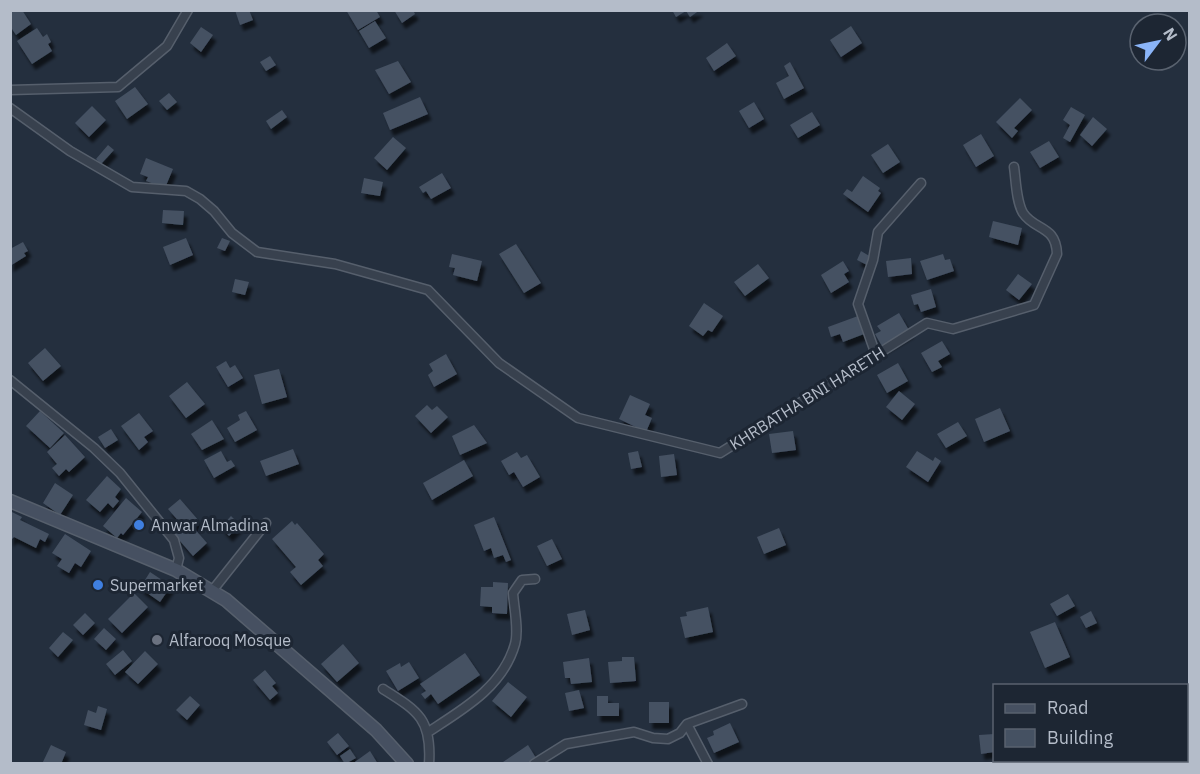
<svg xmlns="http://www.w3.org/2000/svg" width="1200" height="774" font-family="'IBM Plex Sans',sans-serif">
  <defs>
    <filter id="shadow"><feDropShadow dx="3.5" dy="6" stdDeviation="1.5" flood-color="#0009"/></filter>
  </defs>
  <rect width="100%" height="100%" fill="#242f3e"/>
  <!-- building -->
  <path fill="#455162" filter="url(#shadow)" d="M12,10H22L31,24L16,35L10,26Z
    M235,10H249L253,20L240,25Z
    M346,10H376L380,17L358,30Z
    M394,10H413L415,14L402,23Z
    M672,10H700L690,17L686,11L676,17Z
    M375,21L386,38L369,48L359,31Z
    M851,26L862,43L841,57L830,40Z
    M201,27L213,35L201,52L190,43Z
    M37,28L43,37L47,34L51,42L48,44L52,51L32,64L17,41Z
    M727,43L736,56L714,71L706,58Z
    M270,56L276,65L266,71L260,62Z
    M398,61L411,82L389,94L375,70Z
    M790,62L804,88L784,99L776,83L789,76L784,66Z
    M135,87L148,104L127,119L115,101Z
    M169,93L177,102L167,110L159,101Z
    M420,97L428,114L390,130L383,113Z
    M1020,98L1032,110L1014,128L1018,131L1012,138L996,122Z
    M754,102L764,119L749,128L739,111Z
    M92,106L106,120L89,137L75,123Z
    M1071,107L1085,115L1070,142L1063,138L1070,125L1063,120Z
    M282,110L287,117L271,129L266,121Z
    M812,112L820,125L798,138L790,125Z
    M1093,117L1107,129L1092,146L1080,135Z
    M981,134L994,156L976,167L963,145Z
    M393,137L406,148L387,170L374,158Z
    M1049,141L1059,157L1040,168L1030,152Z
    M888,144L900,162L883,173L871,155Z
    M108,145L114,150L101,164L96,159Z
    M146,158L173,169L165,188L146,181L148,177L140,174Z
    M442,173L451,188L431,199L426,191L423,193L419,187Z
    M863,176L880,188L878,191L881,193L868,212L843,194L847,189L852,192Z
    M364,178L383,182L380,196L361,193Z
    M163,210L184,211L183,225L162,223Z
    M993,221L1022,228L1018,245L989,237Z
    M186,238L193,255L170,265L163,247Z
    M222,238L230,241L225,251L217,248Z
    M23,242L28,251L24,253L26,256L10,266V249Z
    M516,244L541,283L524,293L499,254Z
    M861,251L871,257L867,265L857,260Z
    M452,254L482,261L477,281L453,275L455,268L449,267Z
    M943,254L945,260L950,259L954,271L927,280L920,261Z
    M911,258L912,274L888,277L886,261Z
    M843,261L849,271L844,274L849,282L831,293L821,275Z
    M758,264L769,278L745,296L734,282Z
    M1018,274L1032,284L1019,300L1006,290Z
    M235,279L249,282L245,295L232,292Z
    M931,289L936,307L921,312L918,304L914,305L911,295Z
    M704,303L723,316L712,332L708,330L703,336L689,326Z
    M899,313L910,332L883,348L875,334L881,331L877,326Z
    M858,316L864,334L843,342L840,334L831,337L828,327Z
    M942,341L950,354L938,361L942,367L932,372L921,353Z
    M45,348L61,366L43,381L28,363Z
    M446,354L457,374L434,387L428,375L433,371L429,364Z
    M226,361L230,368L235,365L243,378L228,387L216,367Z
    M898,363L908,381L887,393L877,375Z
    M279,369L287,397L262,404L254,375Z
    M187,382L205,404L186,418L169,396Z
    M899,391L915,404L902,420L886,407Z
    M630,395L650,404L645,415L652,418L646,432L619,419Z
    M427,405L432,410L437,406L448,417L431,433L415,416Z
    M1000,408L1010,431L984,442L975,419Z
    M40,411L64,433L50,448L26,426Z
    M246,411L257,430L235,442L227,428L240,420L238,415Z
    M139,413L153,431L144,437L148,442L139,450L121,426Z
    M212,420L224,439L202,450L191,434Z
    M958,422L967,436L946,448L937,434Z
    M474,425L487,443L460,455L452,436Z
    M111,429L118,440L105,448L98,437Z
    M793,431L796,450L772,453L769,434Z
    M65,435L85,457L69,472L66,469L59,476L52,468L57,464L47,452Z
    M293,449L299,464L266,476L260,461Z
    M221,451L227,462L231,460L235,466L214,478L204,460Z
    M638,451L642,467L631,469L628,453Z
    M917,451L933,461L935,457L941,461L928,482L906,467Z
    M517,452L521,458L527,455L540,477L523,487L514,472L509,475L501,461Z
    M674,454L677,475L661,477L659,456Z
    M464,460L473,476L432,500L423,483Z
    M107,476L121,489L115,497L119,501L113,508L108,503L100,512L86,500Z
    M55,483L73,495L60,515L43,503Z
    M126,498L142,512L123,535L121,533L117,538L103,526Z
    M180,499L199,521L193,527L207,543L193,556L173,533L182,525L168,509Z
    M10,511L22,517L20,520L49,534L45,542L40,539L36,548L14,537L10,541Z
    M231,516L240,525L229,536L221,527Z
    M494,517L511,560L506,562L503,555L494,558L491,548L484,551L474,525Z
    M292,521L295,525L297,523L324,554L318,560L323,566L301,585L290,572L296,567L272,539Z
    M779,528L786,545L764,554L757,537Z
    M65,534L91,551L81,567L75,563L69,573L57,566L62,559L52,553Z
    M552,539L562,559L547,566L537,546Z
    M150,572L171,586L160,602L140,588Z
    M493,582L508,583L507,614L492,613V607L480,606L481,587H493Z
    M134,593L148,607L122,633L108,619Z
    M1068,594L1075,606L1057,616L1050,604Z
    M708,607L713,632L685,638L680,617L687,616L686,612Z
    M585,610L590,630L572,635L567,614Z
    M1091,611L1097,623L1086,628L1080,617Z
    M85,613L95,623L83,635L73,625Z
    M1055,622L1070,657L1045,668L1030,632Z
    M104,628L116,639L106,650L94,639Z
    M63,632L73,640L58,657L49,648Z
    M343,644L359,663L337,682L321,664Z
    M123,650L132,661L115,675L106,664Z
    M145,651L158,664L138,684L125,672Z
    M465,653L480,675L438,704L431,694L425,699L421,694L426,691L420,684Z
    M622,657H634L636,681L610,683L608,662L622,661Z
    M589,658L592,682L571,684L570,678H565L563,662Z
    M409,662L419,678L398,691L386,671L400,663L401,667Z
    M265,670L276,683L272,686L278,693L270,700L253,680Z
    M508,682L527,697L511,717L492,701Z
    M579,690L584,708L569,711L565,693Z
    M190,696L200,705L187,720L176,710Z
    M597,696H608V703H619V716H597Z
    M649,702H669V723H649Z
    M98,706L107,709L101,730L84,725L88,710L96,713Z
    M730,723L739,742L714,753L707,738L714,735L713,731Z
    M338,733L349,746L337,755L327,742Z
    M994,734V752L981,754L979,735Z
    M51,745L66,752L61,764H42Z
    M528,745L536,758L528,764H504L503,762Z
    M350,749L356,758L345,764L340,756Z
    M370,751L378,764H352Z"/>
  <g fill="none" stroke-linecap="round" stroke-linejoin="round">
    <defs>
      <path id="street" d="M10,90L118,87L167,46L188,10
        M10,108L70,151L132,187L186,191L200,199L214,211L232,233L257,252L335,264L428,290L499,363L578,418L720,453L927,323L953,329L1034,305L1057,254C1056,225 1035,231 1023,213C1016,201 1016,180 1014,167
        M876,355L858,304L873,260L878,232L921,183
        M10,380L94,448L120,473L174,540L179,558L176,570
        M212,591L266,523
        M383,689C418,711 432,719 429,764
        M687,724L708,764
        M428,732C462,710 503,687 515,644C519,630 514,608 513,593L522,580L535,579
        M534,764L566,744L634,732L653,738L668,739L680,733L687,724L742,704"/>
      <path id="secondary" d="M10,501L176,570L226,600L376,730L407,764"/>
    </defs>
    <!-- street casing -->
    <use href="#street" stroke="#565f6c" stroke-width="11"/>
    <!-- secondary casing -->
    <use href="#secondary" stroke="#565f6c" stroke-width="15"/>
    <!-- street -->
    <use href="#street" stroke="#38414e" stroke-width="8"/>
    <!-- secondary -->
    <use href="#secondary" stroke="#465061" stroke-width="12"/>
  </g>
  <!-- markers -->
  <g fill="#3f7fe0" stroke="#1d2633" stroke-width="2">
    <circle cx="139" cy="525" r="6"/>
    <circle cx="98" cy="585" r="6"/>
  </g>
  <circle fill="#6b7280" stroke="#1d2633" stroke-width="2" cx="157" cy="640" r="6"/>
  <g text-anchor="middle" stroke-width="6" stroke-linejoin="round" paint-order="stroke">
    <!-- street labels -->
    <g font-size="16" fill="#b4bcc9" stroke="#1d2633">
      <text transform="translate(807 398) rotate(-32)" y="6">KHRBATHA BNI HARETH</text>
    </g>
    <!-- poi labels -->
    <g font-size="16" fill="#b4bcc9" stroke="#1d2633" text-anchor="start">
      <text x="151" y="531">Anwar Almadina</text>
      <text x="110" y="591">Supermarket</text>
      <text x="169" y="646">Alfarooq Mosque</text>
    </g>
  </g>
  <!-- border -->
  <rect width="1200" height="774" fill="none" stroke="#b4bcc9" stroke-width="24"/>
  <!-- legend -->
  <rect x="993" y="684" width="195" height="78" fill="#1d2633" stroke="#59626f" stroke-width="1.5"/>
  <rect x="1005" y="704" width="30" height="9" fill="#465061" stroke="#59626f" stroke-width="1.5"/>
  <text x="1047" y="714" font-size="18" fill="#b4bcc9">Road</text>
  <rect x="1005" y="729" width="30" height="18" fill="#455162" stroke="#59626f" stroke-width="1.5"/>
  <text x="1047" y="744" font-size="18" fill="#b4bcc9">Building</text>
  <!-- north arrow -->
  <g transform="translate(1158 42) rotate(58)"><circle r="28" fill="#1d2633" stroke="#59626f" stroke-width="1.5"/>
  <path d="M0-4.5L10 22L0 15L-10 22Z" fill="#8ab4f8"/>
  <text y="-9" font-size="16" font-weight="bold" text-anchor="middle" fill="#b4bcc9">N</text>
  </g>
</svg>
